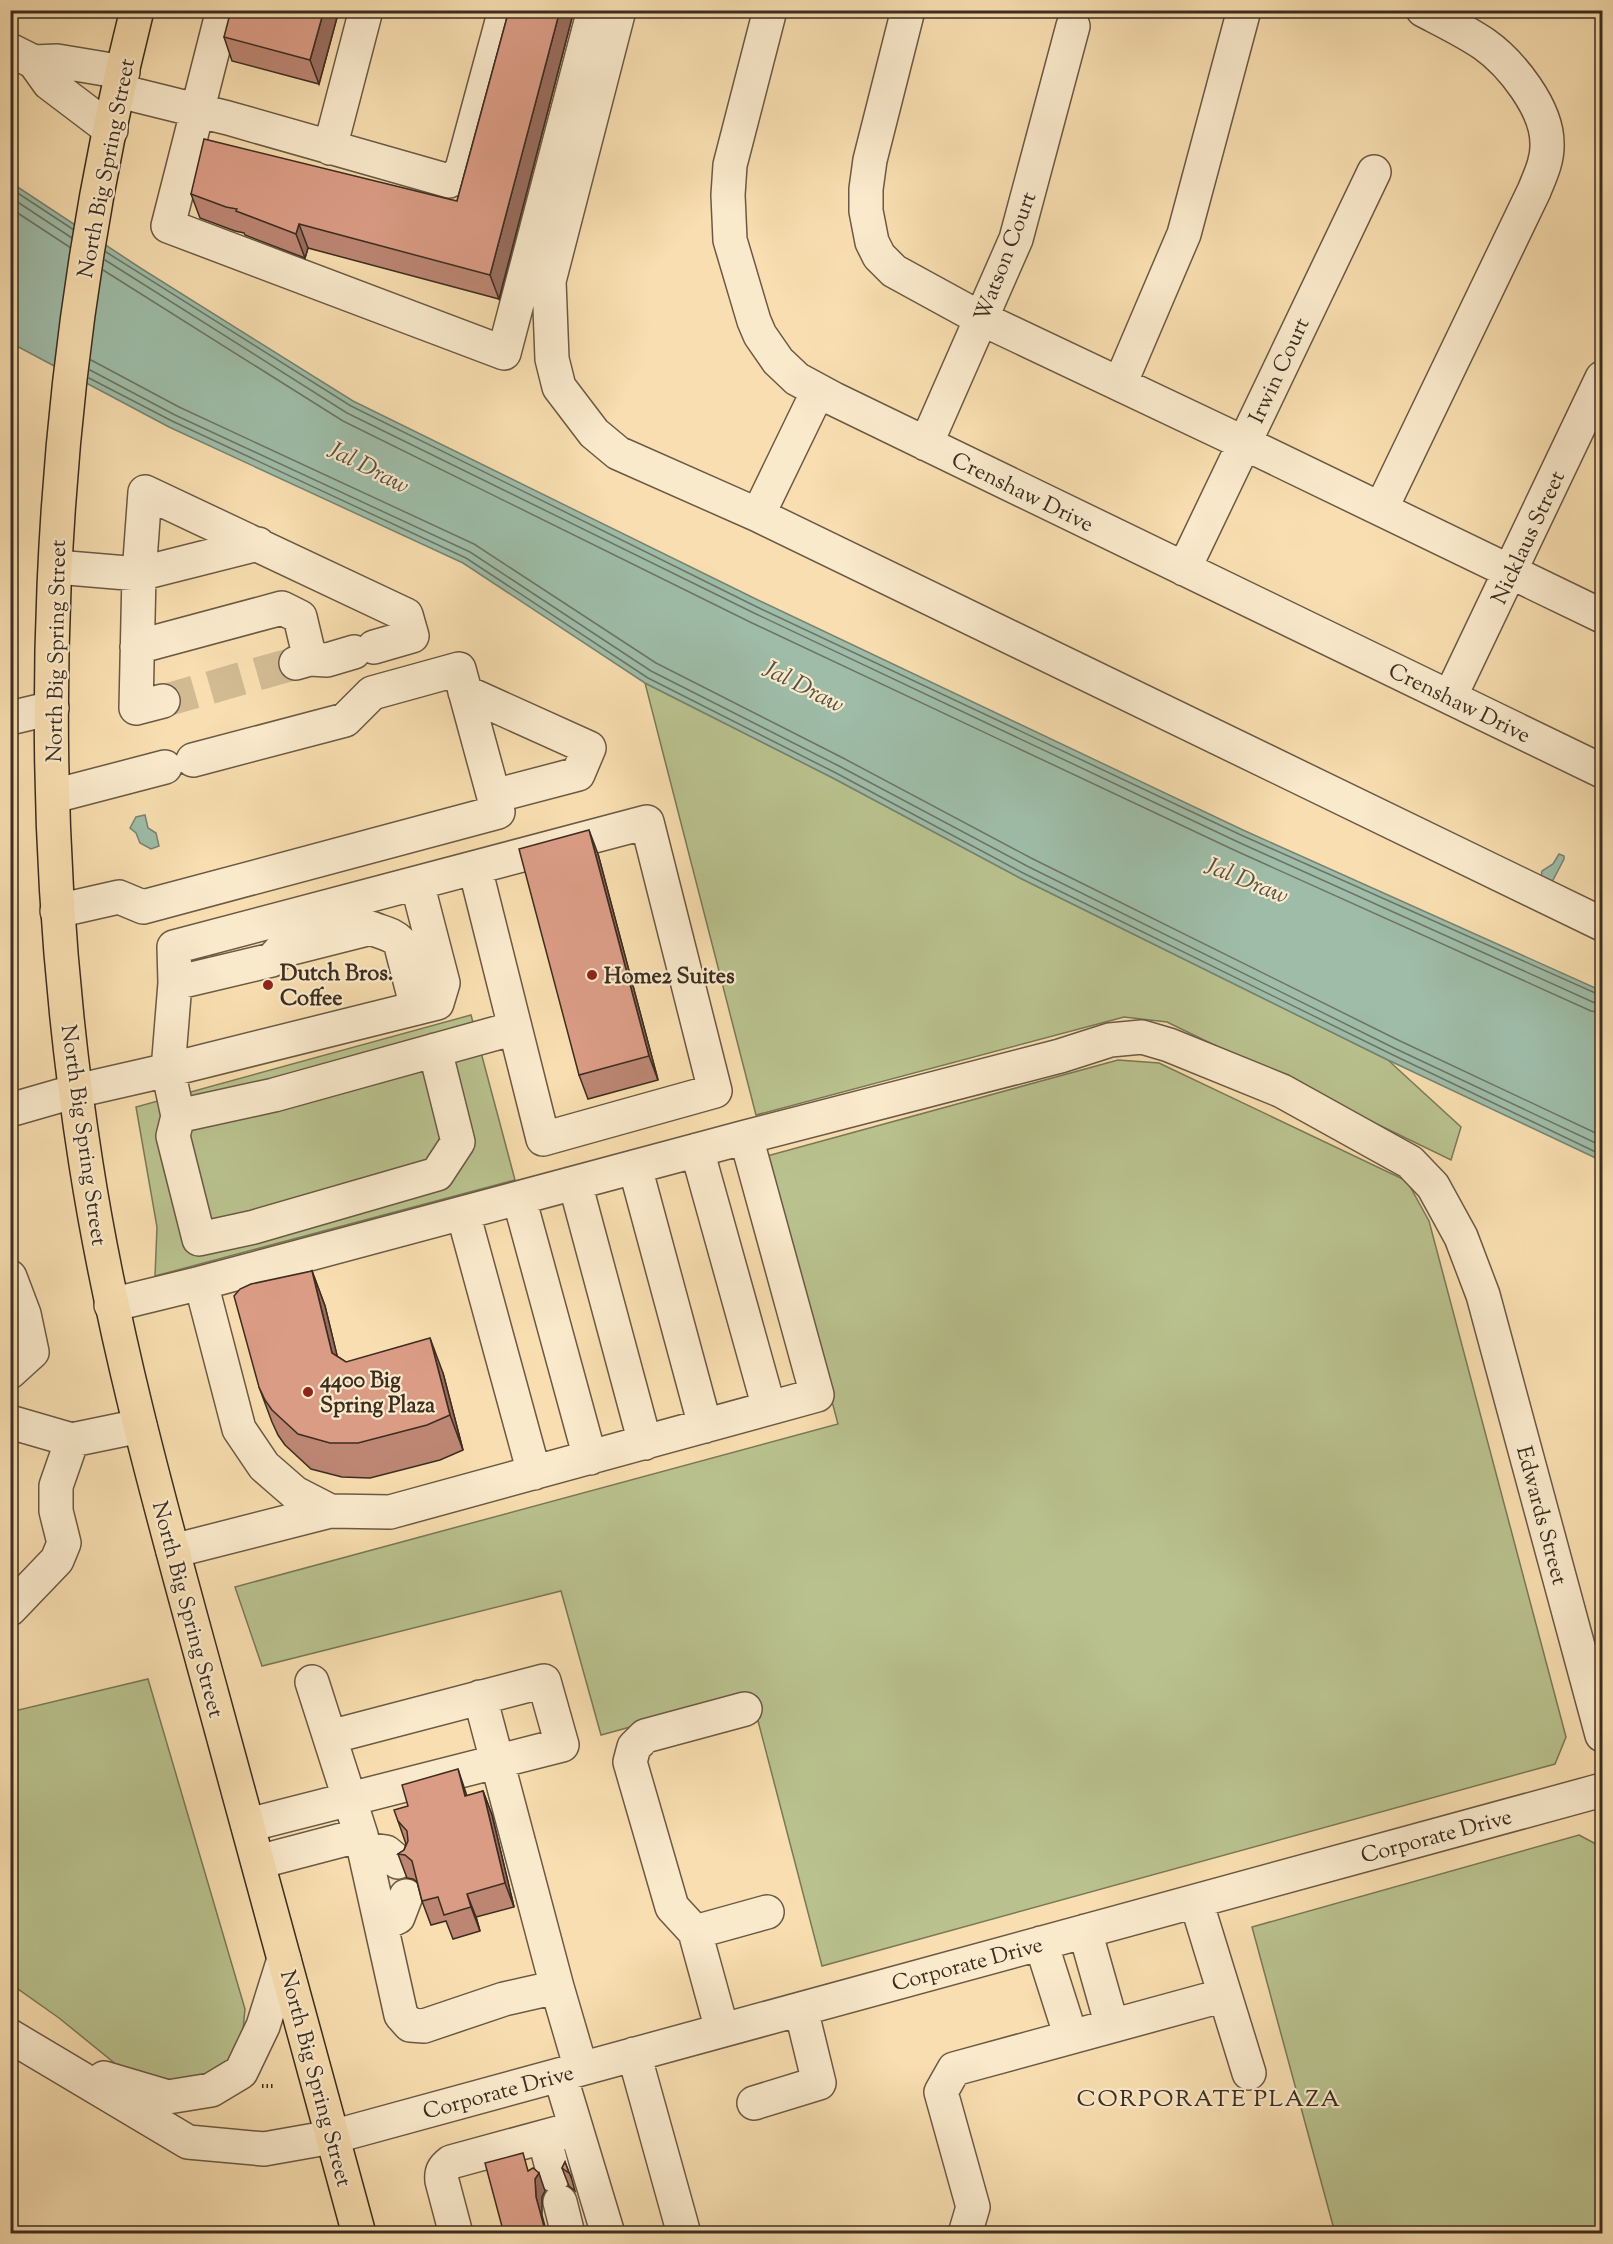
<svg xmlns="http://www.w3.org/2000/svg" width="1613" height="2244" font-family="'Sorts Mill Goudy',serif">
  <rect width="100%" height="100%" fill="#f8deb0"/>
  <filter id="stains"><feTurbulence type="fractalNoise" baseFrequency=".00333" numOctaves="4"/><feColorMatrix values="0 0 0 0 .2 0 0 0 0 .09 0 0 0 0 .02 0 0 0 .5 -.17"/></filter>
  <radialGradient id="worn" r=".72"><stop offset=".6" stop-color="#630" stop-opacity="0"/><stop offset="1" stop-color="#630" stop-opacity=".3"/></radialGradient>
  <!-- green -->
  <path fill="#b9c28e" stroke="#7a7857" stroke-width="1.5" d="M645,683L833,778L1020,878L1388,1060L1461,1127L1451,1160L1167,1022L1124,1017L756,1115Z
    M471,1015L515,1180L155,1276L157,1227L136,1107Z
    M1118,1060L1159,1063L1407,1181L1429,1221L1566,1737L1555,1764L822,1966L751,1694L601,1735L561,1591L262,1666L235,1587L838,1424L767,1156Z
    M148,1679L245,2009L242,2041L230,2065L205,2081L168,2087L133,2078L59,2018L11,1984L10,1712Z
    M1579,1835L1596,1844L1602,1870V2229L1587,2234L1335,2233L1252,1927Z"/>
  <!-- water -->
  <path fill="#9ebca8" stroke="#778372" stroke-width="1.5" d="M10,182L142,269L353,401L760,601L1243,830L1602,991V1161L1388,1060L1020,878L833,778L645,683L463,563L169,427L11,343Z
    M145,815L148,828L156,833L159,846L151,849L140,843L136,833L130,828L136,817Z
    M1559,854L1564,856V859L1553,880L1551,882L1541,877L1542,871L1553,864Z"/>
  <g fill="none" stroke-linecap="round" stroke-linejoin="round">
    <!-- shore -->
    <path stroke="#6d7464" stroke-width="1.5" d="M10,188L74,230
      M10,197L72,238
      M10,208L71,248
      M106,252L351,406L757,607L1241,835L1602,996
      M105,260L347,413L754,613L1238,842L1595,1003L1602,1004
      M103,270L343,421L750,622L1234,850L1591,1011L1602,1013
      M91,360L179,407L474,544L656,663L843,758L1031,858L1398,1040L1602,1136
      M90,370L175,415L470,552L651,671L839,766L1027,866L1394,1048L1602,1146
      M89,378L172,421L466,558L648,678L836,773L1023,873L1391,1054L1602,1155"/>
    <!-- minor-tunnel -->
    <path stroke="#d2bb93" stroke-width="33" stroke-dasharray="33 16" stroke-linecap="butt" d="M163,701L296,663"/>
    <defs>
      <path id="minor" d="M223,10L168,226L504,353L594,10
        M619,10L549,281L552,359L559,387L594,433L618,453L758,515
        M770,10L730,165L728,195L730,240L754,321L760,335L778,361L797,379L834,399L1602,771
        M908,10L870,160L866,189V211L872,242L879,256L894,271L978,317L1244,443L1602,616
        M10,50L34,62L49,83L111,130
        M34,62L57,61L123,72
        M119,91L228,118L449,181L456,177L462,169L505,10
        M330,148L366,10
        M1120,384L1184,234L1244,10
        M818,391L758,515L1602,924
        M926,444L1016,239L1073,26
        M1381,509L1534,191C1540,176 1548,160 1547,143C1547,108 1511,63 1484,44C1465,31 1444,21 1423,10
        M56,567L139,574L258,544
        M1184,569L1374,172
        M137,647L282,608L300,617L310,659
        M296,663L310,659L327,660L354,652
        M465,692L589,748L578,774L494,796
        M1450,697L1602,378
        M163,701L136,708L139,574L145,492L406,615L412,636L374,647
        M10,718L52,708
        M54,796L165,767
        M417,883L443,983L437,1003L168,1070L178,1116L274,1095L515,1028
        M57,911L119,897L143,907L498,812L459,669L372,693L345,720L193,760
        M175,983L272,960L280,951L371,928C382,933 391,933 400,942L417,1008
        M10,1110L76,1091L168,1070L175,983L174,947L647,822L715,1091L543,1139L475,868
        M178,1116L173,1136L199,1239L254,1227L437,1174L458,1142L435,1050
        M697,1150L769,1408
        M635,1167L705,1426
        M575,1183L645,1443
        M519,1198L590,1458
        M463,1213L534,1473
        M10,1277L24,1314L32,1352L10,1372
        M201,1283L746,1137L1060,1056L1110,1040L1142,1037L1169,1045L1282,1091L1410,1162L1433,1186L1461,1237L1483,1295L1602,1735
        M111,1305L201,1283L239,1429L264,1466L295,1493L330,1511L173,1551
        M10,1422L72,1440L140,1426
        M330,1511L390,1512L817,1395L746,1137
        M10,1609L57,1560L64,1543L56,1511V1486L72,1440
        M312,1682L361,1835L401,2015L410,2025L424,2026L504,1999L557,1987L581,2069
        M480,1697L557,1987
        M248,1825L562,1745L544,1681L330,1737
        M364,1849L386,1852L398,1862
        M258,1862L361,1835
        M1196,1901L1249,2073
        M381,1925L398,1917L406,1896
        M1085,1931L1112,2026
        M695,1932L767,1912
        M1041,1943L1071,2037
        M722,2030L695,1932L672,1907L630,1762L634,1747L645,1736L745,1709
        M10,2036L188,2142L264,2149L332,2137L1602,1790
        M634,2054L684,2234
        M104,2078L168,2097L211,2090L241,2072L263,2026L284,1959
        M754,2103L819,2083L801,2009
        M576,2128L608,2234
        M544,2137L554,2175
        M560,2202L568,2234
        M456,2234L442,2181C441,2172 443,2168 451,2162L576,2128L560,2075
        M965,2234L973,2207L941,2092L954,2069L1225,1995"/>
      <path id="highway" d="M137,10C43,380 27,787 86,1164C114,1344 164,1519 212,1695C261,1874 309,2054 359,2234"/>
    </defs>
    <!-- minor casing -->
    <use href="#minor" stroke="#6b5944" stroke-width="36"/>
    <!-- highway casing -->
    <use href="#highway" stroke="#3c2d20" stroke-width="36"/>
    <!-- path -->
    <path stroke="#3c2d20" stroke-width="4" stroke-dasharray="1.5 3" stroke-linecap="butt" d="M262,2086H274"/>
    <!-- minor -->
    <use href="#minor" stroke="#faeacc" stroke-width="33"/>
    <!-- highway -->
    <use href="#highway" stroke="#f8deb0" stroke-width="33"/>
  </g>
  <!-- wall -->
  <path fill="#bc8673" stroke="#3c2d20" stroke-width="1.5" d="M339,10L319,84L232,61L224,37Z
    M509,10H574L499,299L308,248L305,258L245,235L244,233L235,231L200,218L191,194L457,201Z
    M598,854L658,1080L588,1099L579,1075Z
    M312,1271L325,1306L337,1356L346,1362L443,1373L463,1450L440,1460L370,1478L342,1477L311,1469L285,1445L278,1435L272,1422L259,1387Z
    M483,1791L492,1815L514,1907L476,1917L480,1931L453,1939L446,1921L431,1925L422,1901L417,1882L413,1879L407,1878L398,1854L404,1850L406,1844L398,1821Z
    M565,2162L572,2180L575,2191L569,2186L562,2168Z"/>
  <!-- shaded-wall -->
  <path fill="#996d5e" stroke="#3c2d20" stroke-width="1.5" d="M324,10H339L319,84L310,60Z
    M560,10H574L499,299L490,275Z
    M299,224L308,248L305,258L296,234Z
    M589,830L598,854L658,1080L649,1056Z
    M312,1271L325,1306L345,1388L332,1353Z
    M430,1338L443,1373L463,1450L450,1415Z
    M458,1769L466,1793L474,1820L465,1796Z
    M483,1791L492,1815L514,1907L505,1883Z
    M467,1894L476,1917L480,1931L471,1907Z
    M539,2173L545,2191L542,2197V2215L547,2234H546L536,2197L535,2179Z"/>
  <!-- building -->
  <path fill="#db9c86" stroke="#3c2d20" stroke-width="1.5" d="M231,10H324L310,60L224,37Z
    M509,10H560L490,275L299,224L296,234L236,211L237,209L226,207L191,194L204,139L457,201Z
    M589,830L649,1056L579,1075L519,849Z
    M312,1271L332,1353L346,1362L430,1338L450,1415L427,1425L358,1443H330L298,1434L272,1410L265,1400L259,1387L234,1296L240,1289L251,1284Z
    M458,1769L465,1796L483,1791L505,1883L467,1894L471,1907L444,1915L438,1897L422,1901L412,1861L405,1855L398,1854L404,1850L408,1841L407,1831L398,1821L394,1810L408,1806L402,1785Z
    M523,2153L528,2171L533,2168L539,2173L535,2179L536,2197L546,2234H504L485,2163Z
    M565,2162L569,2173L562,2168Z"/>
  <!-- markers -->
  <g fill="#8f2418" stroke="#faeacc" stroke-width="2">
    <circle cx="592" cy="975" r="6"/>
    <circle cx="268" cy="985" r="6"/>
    <circle cx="308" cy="1392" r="6"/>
  </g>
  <g text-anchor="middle" stroke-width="4.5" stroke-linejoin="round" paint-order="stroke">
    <!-- street labels -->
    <g font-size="22" fill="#3c2d20" stroke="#faeacc">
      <text transform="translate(105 168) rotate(-79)" y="8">North Big Spring Street</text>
      <text transform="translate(1004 256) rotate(-69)" y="8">Watson Court</text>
      <text transform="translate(1278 370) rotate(-65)" y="8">Irwin Court</text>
      <text transform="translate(1023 491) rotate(26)" y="8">Crenshaw Drive</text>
      <text transform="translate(1527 537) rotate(-65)" y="8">Nicklaus Street</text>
      <text transform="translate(55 651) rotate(-89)" y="8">North Big Spring Street</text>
      <text transform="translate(1460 702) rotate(26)" y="8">Crenshaw Drive</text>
      <text transform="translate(85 1135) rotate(82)" y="8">North Big Spring Street</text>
      <text transform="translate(1543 1515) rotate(75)" y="8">Edwards Street</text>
      <text transform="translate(189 1609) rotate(75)" y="8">North Big Spring Street</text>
      <text transform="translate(1436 1835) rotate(-15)" y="8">Corporate Drive</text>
      <text transform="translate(967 1963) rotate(-15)" y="8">Corporate Drive</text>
      <text transform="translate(317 2078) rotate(75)" y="8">North Big Spring Street</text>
      <text transform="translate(498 2091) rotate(-15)" y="8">Corporate Drive</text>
    </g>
    <!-- poi labels -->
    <g font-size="22" font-weight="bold" fill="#3c2d20" stroke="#faeacc" text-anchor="start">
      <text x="280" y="980">Dutch Bros.<tspan x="280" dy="25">Coffee</tspan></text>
      <text x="604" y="983">Home2 Suites</text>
      <text x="320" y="1387">4400 Big<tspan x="320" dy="25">Spring Plaza</tspan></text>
    </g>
    <!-- water labels -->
    <g font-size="24" font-style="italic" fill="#545142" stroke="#faeacc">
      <text transform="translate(369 467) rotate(27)" y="8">Jal Draw</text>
      <text transform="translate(804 686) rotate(27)" y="8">Jal Draw</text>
      <text transform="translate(1247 880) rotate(22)" y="8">Jal Draw</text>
    </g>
    <!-- neighbourhood labels -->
    <g font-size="24" letter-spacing="1.5" fill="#3c2d20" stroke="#faeacc">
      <text x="1209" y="2106">CORPORATE PLAZA</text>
    </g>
  </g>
  <!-- margin -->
  <rect width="1613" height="2244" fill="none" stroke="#f8deb0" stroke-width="36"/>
  <rect x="12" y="12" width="1589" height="2220" fill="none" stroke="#3c2d20" stroke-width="3"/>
  <rect x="18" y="18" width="1577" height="2208" fill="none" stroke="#3c2d20" stroke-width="1.5"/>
  <rect width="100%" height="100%" filter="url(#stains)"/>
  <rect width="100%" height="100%" fill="url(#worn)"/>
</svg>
